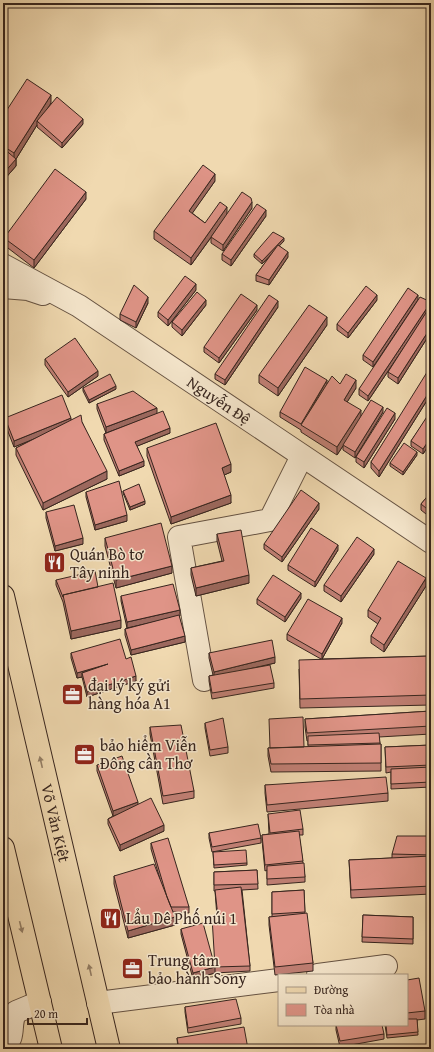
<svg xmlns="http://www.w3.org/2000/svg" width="434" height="1052" font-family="'Gentium Book Plus',serif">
  <rect width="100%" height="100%" fill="#f0d9b0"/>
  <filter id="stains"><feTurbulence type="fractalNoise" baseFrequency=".005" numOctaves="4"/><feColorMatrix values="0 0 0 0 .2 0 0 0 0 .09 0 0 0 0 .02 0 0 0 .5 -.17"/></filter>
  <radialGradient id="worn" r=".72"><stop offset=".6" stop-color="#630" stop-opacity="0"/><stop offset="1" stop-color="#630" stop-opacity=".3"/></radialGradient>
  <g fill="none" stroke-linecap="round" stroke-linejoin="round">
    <defs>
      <g id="minor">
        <path id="s1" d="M3,265L79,306L431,542"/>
        <path d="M3,287L28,289L43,294"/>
        <path d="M204,680L179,537L270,520L302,456"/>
        <path d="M318,975L386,966"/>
        <path d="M98,1003L279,980"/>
        <path d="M3,1048C17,1036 8,1024 16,1012L40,1002"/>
      </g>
      <g id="major">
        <path id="s2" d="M3,596L109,1049"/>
        <path d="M3,848L51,1049"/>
      </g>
    </defs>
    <!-- minor casing -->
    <use href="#minor" stroke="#655242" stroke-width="24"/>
    <!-- major casing -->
    <use href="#major" stroke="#37251e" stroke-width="24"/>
    <!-- minor -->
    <use href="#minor" stroke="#f5e6cc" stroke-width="22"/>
    <!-- major -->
    <use href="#major" stroke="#f0d9b0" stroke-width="22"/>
  </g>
  <!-- wall -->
  <path fill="#c07f74" stroke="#37251e" d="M51,103L47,110L83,124L62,148L37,127V125L16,159V166L3,181V116Z
    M215,181L192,213L205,223L227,214L252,208L223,251L211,243V237L218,228L191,265L154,239V231Z
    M86,199L34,268L4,245V238Z
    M266,216L231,266L222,260V254Z
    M284,241L279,245L288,257L269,285L256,281V275L273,252L262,264L254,257V254Z
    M196,290L168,326L158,317V312Z
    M377,300L348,338L337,330V324Z
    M418,300L373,367L363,360V355Z
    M431,301V332L398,384L388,377V372L405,346L368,401L359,395V389Z
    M148,303L136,328L120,320V314Z
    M206,305L182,336L172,327V322Z
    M278,307L225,385L215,379V374Z
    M257,310L219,363L204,352V347Z
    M327,325L278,396L259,383V375Z
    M45,359L98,376L68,397L45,365Z
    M431,370V394L379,477L371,468V462Z
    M327,383L356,388L347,402L361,416L383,412L355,458L343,450V446L337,455L301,432V430L280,417V412Z
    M83,388L116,389L89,403L83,391Z
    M97,404L157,413L170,433L137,446L144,466L119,476L104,440V434L134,422L106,433L97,409Z
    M431,412V442L423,454L411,446V441Z
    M5,418L71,420L82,422L107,479L43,510L16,455V448L36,438L14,447L5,424Z
    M395,419L364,468L356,462V457Z
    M147,448L231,472L224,475L231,503L171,524L147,456Z
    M417,455L403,475L390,466V463Z
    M123,491L145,504L130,510L123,493Z
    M86,492L127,521L95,530L86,497Z
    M431,492V518L421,510V504Z
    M319,509L282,562L264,549V544Z
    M46,512L83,544L55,551L46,518Z
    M217,534L249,583L196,596L191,575V568L222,561L217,541Z
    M105,538L172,573L116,588L105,546Z
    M338,550L315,587L288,570V565Z
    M374,554L341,602L324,591V585Z
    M56,580L121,628L71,639L63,602L56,585Z
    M426,586L384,652L371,643V636L378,624L368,617V610Z
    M121,596L180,616H179L185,642L131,655L125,635V629L162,620L127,628L121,601Z
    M301,598L285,622L257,604V599Z
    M342,623L322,659L431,656V705L300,708L299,669L321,659L287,640V634Z
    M71,653L126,659L136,681L87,697L82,677L77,678L71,658Z
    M209,653L275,663L250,669L274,683V688L212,699L209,681V676L213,675L209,658Z
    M431,711V734L379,737L380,744H381V771L271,772L268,756V748L308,747V741H307L305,727V719Z
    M205,723L228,747V753L210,756L205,728Z
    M150,727L194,791V798L163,804L150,734Z
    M431,745V787L391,789V772L386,773L385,747Z
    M97,765L138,805L164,831L120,851L108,824V819L113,816L97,771Z
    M265,785L388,793V801L267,812L265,793Z
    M268,814L303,829V835H299L305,877V882L267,885V870L265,871L262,840V835L269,834Z
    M209,833L261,838V843L212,852L209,838Z
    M431,836V894L351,898L349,860L392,858V854Z
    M151,843L189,907V913L173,912L175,925L128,938L114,884V876L160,879L151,849Z
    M213,852L247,863V865L214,868Z
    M257,870L258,889L242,890L250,966V971L215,973L193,979L181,934V929L215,966L217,917L215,891H214V872Z
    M304,890L305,914L313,963V971L275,975L269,925V917H272V892Z
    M363,915L413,917V944L362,942Z
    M407,980L425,1011V1019L417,1020L418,1035L387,1038L385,1025H407Z
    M185,1007L241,1018V1024L188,1033L185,1012Z
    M336,1025L384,1034V1039L340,1047L336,1030Z
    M177,1038L248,1049H178Z"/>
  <!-- shaded-wall -->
  <path fill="#9c685e" stroke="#37251e" d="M51,95V103L39,123L37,121V125L16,159V166L3,181V174L14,160V153Z
    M83,119V124L62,148V143Z
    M215,174V181L189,218V211Z
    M86,192V199L34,268V260Z
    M252,202V208L223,251V245Z
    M227,207V215L191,265V258Z
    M266,210V216L231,266V260Z
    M284,238V241L262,264V261Z
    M288,252V257L269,285V280Z
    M196,284V290L168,326V320Z
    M377,295V300L348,338V333Z
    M418,295V300L373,367V362Z
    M148,297V303L136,328V322Z
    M206,300V305L182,336V330Z
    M278,301V307L225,385V380Z
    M431,302V307L368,401V396Z
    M257,305V310L219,363V358Z
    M327,317V325L278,396V388Z
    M431,327V332L398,384V378Z
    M98,371V376L68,397V392Z
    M327,380V386L302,425Z
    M356,380V388L344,407V400Z
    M116,386V389L89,403V400Z
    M431,389V394L379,477V471Z
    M383,407V412L355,458V452Z
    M157,408V414L106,433V427Z
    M361,410V418L337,455V447Z
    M395,413V419L364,468V462Z
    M71,418V424L14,447V441Z
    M170,428V433L135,447V442Z
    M431,437V442L423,454V449Z
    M417,452V455L403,475V472Z
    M144,461V466L119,476V471Z
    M231,464V472L222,476V468Z
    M107,471V479L43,510V503Z
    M231,495V503L171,524V517Z
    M145,501V504L130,510V507Z
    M319,503V509L282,562V557Z
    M127,515V521L95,530V525Z
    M83,538V544L55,551V546Z
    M338,545V550L315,587V582Z
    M374,549V554L341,602V596Z
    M172,566V573L116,588V580Z
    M249,575V583L196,596V588Z
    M426,578V586L384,652V645Z
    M301,593V598L285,622V617Z
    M180,610V616L127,628V622Z
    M342,618V623L322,659V654Z
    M121,620V628L71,639V631Z
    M185,636V642L131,655V650Z
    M275,657V663L214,677V672Z
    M108,664L82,673V677L77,678V673Z
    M136,676V681L87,697V692Z
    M138,802V808L113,816V811Z
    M164,825V831L120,851V845Z
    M175,917V925L128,938V931Z
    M215,967V973L193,979V973Z"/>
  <!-- building -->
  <path fill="#df9487" stroke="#37251e" d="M27,79L51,95L14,153L3,146V116Z
    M57,97L83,119L62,143L37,121Z
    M3,148L16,159L3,174Z
    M203,165L215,174L189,211L205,223L220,202L227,207L191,258L154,231Z
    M55,169L86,192L34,260L4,238Z
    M242,192L251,198L252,202L223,245L211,237Z
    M257,204L266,210L231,260L222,254Z
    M273,232L284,238L262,261L254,254Z
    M278,245L288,252L269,280L256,275Z
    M185,276L196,284L168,320L158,312Z
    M134,285L148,297L136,322L120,314Z
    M366,286L377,295L348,333L337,324Z
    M408,288L418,295L373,362L363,355Z
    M197,292L206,300L182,330L172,322Z
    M241,294L257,305L219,358L204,347Z
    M269,295L278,301L225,380L215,374Z
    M420,297L431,302L368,396L359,389Z
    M309,305L327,317L278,388L259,375Z
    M431,305V327L398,378L388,372Z
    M75,338L98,371L68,392L45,359Z
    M305,367L327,380L301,424L280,412Z
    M429,369L431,370V389L379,471L371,462Z
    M110,374L116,386L89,400L83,388Z
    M346,374L356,380L344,400L361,410L337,447L301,425L332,376L340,384Z
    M133,391L157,408L106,427L97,404Z
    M62,395L71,418L14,441L5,418Z
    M371,400L383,407L355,452L343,445Z
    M387,408L395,413L364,462L356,457Z
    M163,411L170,428L135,442L144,461L119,471L104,434Z
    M430,412H431V437L423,449L411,441Z
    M81,415L82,422L107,471L43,503L16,448Z
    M216,423L231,464L222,468L231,495L171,517L147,448Z
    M404,443L417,452L403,472L390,463Z
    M119,481L127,515L95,525L86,492Z
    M139,484L145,501L130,507L123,491Z
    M301,490L319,503L282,557L264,544Z
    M431,492V512L421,504Z
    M74,505L83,538L55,546L46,512Z
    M161,523L172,566L116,580L105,538Z
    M311,528L338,545L315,582L288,565Z
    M241,530L249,575L196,588L191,568L224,561L217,534Z
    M357,537L374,549L341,596L324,585Z
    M398,561L426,578L384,645L371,636L381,618L368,610Z
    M95,571L98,587L63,595V597L56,580Z
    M273,575L301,593L285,617L257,599Z
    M113,583L121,620L71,631L63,595Z
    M173,584L180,610L127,622L121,596Z
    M308,599L342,618L322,654L287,634Z
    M179,615L185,636L131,650L125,629Z
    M120,639L126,659L131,657L136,676L87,692L82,673L108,664L77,673L71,653Z
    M272,640L275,657L214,672L209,653Z
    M431,656V695L300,699L299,660Z
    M270,665L274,683L212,693L209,676Z
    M431,711V726L307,733L305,719Z
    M303,717L304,747L270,748L269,719Z
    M223,718L228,747L210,750L205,723Z
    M181,725L194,791L163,796L150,727Z
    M379,733L380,743L308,745V736Z
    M381,744V763L271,764L268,748Z
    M431,745V765L386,767L385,747Z
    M122,756L138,802L113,811L97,765Z
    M431,767V782L391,784V769Z
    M386,777L388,793L267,805L265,785Z
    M151,798L164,825L120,845L108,819Z
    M300,810L303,829L270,833L268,814Z
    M258,824L261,838L212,847L209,833Z
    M299,831L303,861L265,865L262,835Z
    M397,836H431V855L392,854Z
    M168,838L189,907H171L167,897L151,843Z
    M246,850L247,863L214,865L213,852Z
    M431,856V886L351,890L349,860Z
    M304,863L305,877L267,879V866Z
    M154,864L175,917L128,931L114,876Z
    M257,870L258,884L214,885V872Z
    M241,887L250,966L215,967L193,973L181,929L203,923L215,967L212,917H218L215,890Z
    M304,890L305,912L272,914V892Z
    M307,913L313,963L275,967L269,917Z
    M363,915L413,917V939L362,937Z
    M419,978L425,1011L407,1013V980Z
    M236,999L241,1018L188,1028L185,1007Z
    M407,1019H417L418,1032L387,1035L386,1025H407Z
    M336,1025H382L384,1034L340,1041Z
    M244,1027L248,1049H179L177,1038Z"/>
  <!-- one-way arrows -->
  <defs><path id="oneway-solid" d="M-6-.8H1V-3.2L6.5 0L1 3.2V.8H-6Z"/></defs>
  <g fill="#947f67">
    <use href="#oneway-solid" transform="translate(41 762) rotate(-103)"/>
    <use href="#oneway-solid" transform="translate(21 927) rotate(76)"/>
    <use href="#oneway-solid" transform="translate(90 970) rotate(-103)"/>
  </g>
  <!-- icons -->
  <defs>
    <symbol id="restaurant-square" viewBox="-11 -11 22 22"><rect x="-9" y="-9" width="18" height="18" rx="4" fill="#8f2418" stroke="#f5e6cc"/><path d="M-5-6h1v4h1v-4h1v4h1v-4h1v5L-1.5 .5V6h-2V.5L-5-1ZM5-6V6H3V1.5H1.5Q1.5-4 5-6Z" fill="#fff"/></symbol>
    <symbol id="office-square" viewBox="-11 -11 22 22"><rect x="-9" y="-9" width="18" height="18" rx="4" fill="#8f2418" stroke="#f5e6cc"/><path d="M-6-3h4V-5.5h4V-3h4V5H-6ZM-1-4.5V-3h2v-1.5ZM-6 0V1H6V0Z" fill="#fff"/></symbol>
  </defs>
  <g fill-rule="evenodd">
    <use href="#restaurant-square" x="42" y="550" width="25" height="25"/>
    <use href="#office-square" x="60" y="682" width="25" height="25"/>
    <use href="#office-square" x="72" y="742" width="25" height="25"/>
    <use href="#restaurant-square" x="98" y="906" width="25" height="25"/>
    <use href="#office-square" x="120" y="956" width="25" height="25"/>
  </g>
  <g text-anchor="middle" stroke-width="3" stroke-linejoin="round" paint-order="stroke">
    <!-- street labels -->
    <g font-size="16" fill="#37251e" stroke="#f5e6cc">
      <text dy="6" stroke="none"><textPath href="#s1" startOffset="255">Nguyễn Đệ</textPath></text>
      <text dy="6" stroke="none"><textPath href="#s2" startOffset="233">Võ Văn Kiệt</textPath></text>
    </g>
    <!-- poi labels -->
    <g font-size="16" fill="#37251e" stroke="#f5e6cc" text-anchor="start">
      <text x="70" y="560">Quán Bò tơ<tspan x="70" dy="18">Tây ninh</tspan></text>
      <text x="88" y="691">đại lý ký gửi<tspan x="88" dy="18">hàng hóa A1</tspan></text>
      <text x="100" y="751">bảo hiểm Viễn<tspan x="100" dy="18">Đông cần Thơ</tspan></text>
      <text x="126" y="924">Lẩu Dê Phố núi 1</text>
      <text x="148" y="966">Trung tâm<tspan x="148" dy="18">bảo hành Sony</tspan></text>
    </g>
  </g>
  <!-- margin -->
  <rect width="434" height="1052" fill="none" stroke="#f0d9b0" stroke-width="16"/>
  <rect x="4" y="4" width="426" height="1044" fill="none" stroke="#37251e" stroke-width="2"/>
  <rect x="8" y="8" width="418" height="1036" fill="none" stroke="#37251e"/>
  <!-- legend -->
  <rect x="278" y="974" width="130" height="52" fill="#f5e6cc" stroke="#a99986"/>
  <rect x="286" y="987" width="20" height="6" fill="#f0d9b0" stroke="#a99986"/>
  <text x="314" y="994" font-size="12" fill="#37251e">Đường</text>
  <rect x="286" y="1004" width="20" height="12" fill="#df9487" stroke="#a99986"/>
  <text x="314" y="1014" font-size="12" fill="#37251e">Tòa nhà</text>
  <!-- scale -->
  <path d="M28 1018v6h59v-6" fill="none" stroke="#37251e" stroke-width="2"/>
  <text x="34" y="1018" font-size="12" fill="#37251e" stroke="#f5e6cc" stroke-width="3" paint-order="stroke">20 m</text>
  <rect width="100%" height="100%" filter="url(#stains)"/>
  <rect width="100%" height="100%" fill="url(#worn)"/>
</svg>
